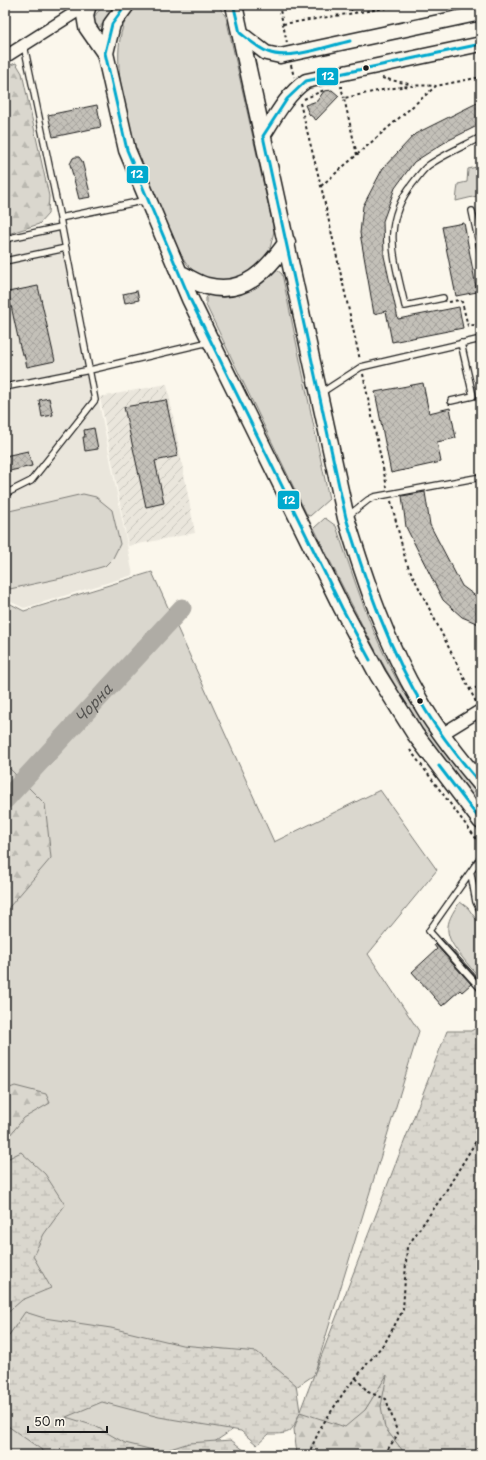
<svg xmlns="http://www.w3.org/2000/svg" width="486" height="1460" font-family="'Playpen Sans',sans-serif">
  <defs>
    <pattern id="industrial-furrows" width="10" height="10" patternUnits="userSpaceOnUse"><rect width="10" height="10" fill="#eae6dc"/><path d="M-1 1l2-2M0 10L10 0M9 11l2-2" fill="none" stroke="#c8c5bc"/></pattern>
    <pattern id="forest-firs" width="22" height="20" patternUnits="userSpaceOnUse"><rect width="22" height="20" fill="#dad7ce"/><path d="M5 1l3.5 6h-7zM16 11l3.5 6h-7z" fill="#bab8b0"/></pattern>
    <pattern id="wetland-marsh" width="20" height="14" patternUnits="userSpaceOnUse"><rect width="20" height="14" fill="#dad7ce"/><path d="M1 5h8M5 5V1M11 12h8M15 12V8" fill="none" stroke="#bab8b0"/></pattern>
    <pattern id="building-cross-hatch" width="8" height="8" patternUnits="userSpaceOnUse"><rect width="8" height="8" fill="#c3c0b8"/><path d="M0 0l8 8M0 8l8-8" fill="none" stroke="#a7a49e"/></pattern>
  </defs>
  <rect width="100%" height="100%" fill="#fbf7ec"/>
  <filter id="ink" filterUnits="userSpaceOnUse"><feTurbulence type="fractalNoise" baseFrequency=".025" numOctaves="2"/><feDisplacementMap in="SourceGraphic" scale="8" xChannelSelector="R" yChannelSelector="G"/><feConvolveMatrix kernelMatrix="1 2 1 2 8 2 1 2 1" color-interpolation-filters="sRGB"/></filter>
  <g filter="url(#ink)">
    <!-- built -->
    <path fill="#eae6dc" d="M65,230L133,575L24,608L5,599V242Z"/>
    <!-- industrial -->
    <path fill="url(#industrial-furrows)" d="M167,384L195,533L128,546L100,397Z"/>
    <!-- green -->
    <path fill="#dad7ce" stroke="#7b7a75" d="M106,5H117L100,27L92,26C94,15 97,11 106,5Z
      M139,5H218L226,17L274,231C272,239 271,249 266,257C251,280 218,290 195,272C183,263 177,246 171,233C147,189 96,58 130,13C132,10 136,8 139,5Z
      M481,166V195L456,201L458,184L467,182L468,169Z
      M272,270H277L282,274L329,499L310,516L307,515L206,305V298L210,293Z
      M83,494L96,497L112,510L120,544L113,558L105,566L71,576L5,590V512Z
      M325,518L336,526C354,579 371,633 398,682C422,723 452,761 481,799V809C457,779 433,749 413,716C376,655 345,592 314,528Z
      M152,572L274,842L380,790L437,870L368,954L419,1031L314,1375L195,1455H5V601L24,611Z
      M460,902L468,908L481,926V977C473,972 468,964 462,957C444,935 443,925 460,902Z"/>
    <!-- forest -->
    <path fill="url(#forest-firs)" stroke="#7b7a75" d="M16,63L22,73L49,196L48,214L39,224L5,235V67Z
      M5,764L45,804L51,858L5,912Z
      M15,1086L46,1094L50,1103L24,1118L5,1141V1090Z
      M387,1373L481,1414V1455H297L294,1429L300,1412L365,1410Z"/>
    <!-- wetland -->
    <path fill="url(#wetland-marsh)" stroke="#7b7a75" d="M481,1025V1451L465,1455H411L403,1451L385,1428L381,1406L387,1375L365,1410L345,1427L300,1412C291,1433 292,1434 269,1434L257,1445L241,1431L159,1417L102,1402L66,1417L95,1426L125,1443L161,1452L189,1443L231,1440L250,1455H49L5,1424V1341L25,1312L44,1318L111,1328L182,1345L257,1352L296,1385L300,1411L447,1031H471Z
      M21,1152L45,1174L65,1205L44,1234L33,1256L51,1288L22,1300L5,1315V1160Z"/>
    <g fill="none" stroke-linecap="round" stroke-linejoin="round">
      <!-- river -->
      <path stroke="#afaca5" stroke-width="19" id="s1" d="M5,800L182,608"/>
    </g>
    <!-- building -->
    <path fill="url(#building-cross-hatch)" stroke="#1c1c1c" d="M332,90L339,96L316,120L309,114L305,105L317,101L324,91Z
      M481,101V124L447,141L414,162L395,188L383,221L384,256L398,319L459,307L463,328L392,342L386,311L374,314L360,233L363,206L383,168L415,134Z
      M97,105L101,127L53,137L48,115Z
      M75,157H79L82,161L91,197L79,199L70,164L73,158Z
      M464,223L477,292L456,296L442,227Z
      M38,286L55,361L27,367L24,354H22L20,347L8,292Z
      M137,291L139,300L125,303L123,294Z
      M423,383L429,413L450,408L456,438L437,442L441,462L391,473L375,392Z
      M49,398L53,415L42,417L39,400Z
      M166,400L178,456L155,461L164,503L146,507L124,407Z
      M94,428L98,449L85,451L83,437H85L84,430Z
      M28,451L32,466L5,472V456Z
      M425,492L430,525L462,586L481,600V625L462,617L443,600L406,527L402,496Z
      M442,938L478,978H477L441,939Z
      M435,944L471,984L462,992L460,990L442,1006L412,972L437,949L434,945Z"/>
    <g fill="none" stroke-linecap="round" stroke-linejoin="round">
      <defs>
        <path id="service" d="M24,45L60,218L147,200
          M472,211L481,253
          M5,239L61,227
          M5,261L66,248
          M443,298L405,306C395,260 380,224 413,183C418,177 423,169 429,165C445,154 464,146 481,137
          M5,387L90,370L209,342
          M321,393L361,367L481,339
          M451,401L473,396L461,343
          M5,494L31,481L95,400L60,218
          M348,516L368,500L374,497L481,477
          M481,857L429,931L481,989
          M471,874L476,902L481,912"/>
        <path id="minor" d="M5,57L87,5
          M442,734L481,710"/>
        <path id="tertiary" d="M240,33L266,53L280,56L481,13
          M263,136C275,117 287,94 306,81L481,44"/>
        <path id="secondary" d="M88,5L85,15L87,27L105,53L127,150L190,299L342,608L378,675L415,734L481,821
          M234,5L346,518C365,581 386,643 420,701C437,731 459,758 481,784
          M105,53L112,24L126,5
          M179,273C188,277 198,284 207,286C245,296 268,269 287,242"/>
      </defs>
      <!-- service casing -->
      <use href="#service" stroke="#1c1c1c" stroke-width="8"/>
      <!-- minor casing -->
      <use href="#minor" stroke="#1c1c1c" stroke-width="14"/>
      <!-- tertiary casing -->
      <use href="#tertiary" stroke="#1c1c1c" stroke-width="17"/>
      <!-- secondary casing -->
      <use href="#secondary" stroke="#1c1c1c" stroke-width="19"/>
      <!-- path -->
      <path stroke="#1c1c1c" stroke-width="2" stroke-dasharray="3 3" stroke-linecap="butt" d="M279,5L287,43
        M345,5L356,13
        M283,24L406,5
        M291,65L294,77
        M382,78L409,84
        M343,87H341L344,98
        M304,99L324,90
        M300,103L321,186L360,360
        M357,155L344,98C375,92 405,83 436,86
        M321,186L436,86L481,77
        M449,302L459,300L462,302L468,326L481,324
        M363,374L387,487
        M391,501L406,562L476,702
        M469,689L481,687
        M410,750L481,845
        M356,1378L368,1392L386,1399L398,1434L384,1455
        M308,1455L321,1427L344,1392L386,1341L403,1310L407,1247L444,1194L481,1133"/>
      <!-- service -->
      <use href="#service" stroke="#fbf7ec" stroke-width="5.5"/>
      <!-- minor -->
      <use href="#minor" stroke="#fbf7ec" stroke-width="11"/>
      <!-- tertiary -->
      <use href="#tertiary" stroke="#fbf7ec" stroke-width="14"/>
      <!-- secondary -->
      <use href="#secondary" stroke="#fbf7ec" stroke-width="16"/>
      <defs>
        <path id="bus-1" d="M126,5L112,24L105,53L127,150L190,299L342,608L370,660
          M231,5L234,7L240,33C249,40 258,48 268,52C289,61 328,46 350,41
          M481,44L306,81L287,99L263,136L346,518C367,585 389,651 426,711C442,737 461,761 481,784
          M439,766L481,821"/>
      </defs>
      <!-- bus-1 casing -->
      <use href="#bus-1" stroke="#fbf7ec" stroke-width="6"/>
      <!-- bus-1 -->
      <use href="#bus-1" stroke="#00a9ce" stroke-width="3"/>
    </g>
  </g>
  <!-- markers -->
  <g fill="#1c1c1c" stroke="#fbf7ec" stroke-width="1.5">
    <circle cx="366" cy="68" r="3.5"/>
    <circle cx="420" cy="701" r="3.5"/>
  </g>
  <g text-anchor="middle" stroke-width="4" stroke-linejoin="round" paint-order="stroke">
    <!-- water labels -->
    <g font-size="15" font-style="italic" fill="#575653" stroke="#fbf7ec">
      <text dy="5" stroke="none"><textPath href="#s1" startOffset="131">Чорна</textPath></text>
    </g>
  </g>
  <g stroke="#fbf7ec" stroke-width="1.5">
    <rect x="316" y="67" width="23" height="19" rx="4" fill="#00a9ce"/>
    <rect x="126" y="165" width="23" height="19" rx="4" fill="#00a9ce"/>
    <rect x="277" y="490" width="23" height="20" rx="4" fill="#00a9ce"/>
  </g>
  <g font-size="11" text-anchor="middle" font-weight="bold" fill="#fff">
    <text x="328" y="80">12</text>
    <text x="137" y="178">12</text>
    <text x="289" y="504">12</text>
  </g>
  <!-- margin -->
  <rect width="486" height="1460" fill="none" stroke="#fbf7ec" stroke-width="20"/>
  <rect x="10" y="10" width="466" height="1440" fill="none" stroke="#1c1c1c" stroke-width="1.5" filter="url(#ink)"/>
  <!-- scale -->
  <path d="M28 1426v6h79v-6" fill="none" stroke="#1c1c1c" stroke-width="2"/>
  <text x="34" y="1426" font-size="12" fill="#1c1c1c" stroke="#fbf7ec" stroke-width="3" paint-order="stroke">50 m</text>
</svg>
